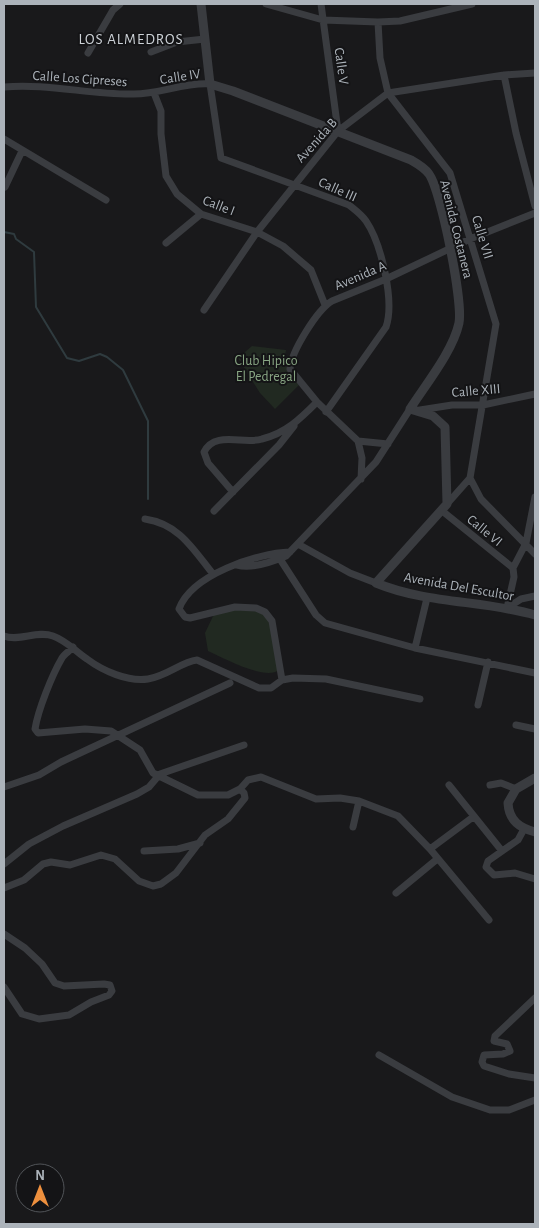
<svg xmlns="http://www.w3.org/2000/svg" width="539" height="1228" font-family="'Alegreya Sans',sans-serif">
  <rect width="100%" height="100%" fill="#19191b"/>
  <!-- green -->
  <path fill="#212921" d="M252,346L286,350C283,365 289,375 299,385L275,409L260,393L238,358Z
    M235,607L270,613L279,670C265,681 224,658 208,651L205,633L215,612Z"/>
  <g fill="none" stroke-linecap="round" stroke-linejoin="round">
    <!-- stream -->
    <path stroke="#2f3b3f" stroke-width="2" d="M4,232L14,234L16,239L34,252L36,307L67,358L79,361L100,354L107,357L123,370L148,421V499"/>
    <!-- minor -->
    <path stroke="#3a3c40" stroke-width="7" d="M266,4L323,20L378,22L400,21L472,4
      M321,4L338,131
      M378,22L380,58L388,93L450,173L496,324L470,478L447,504
      M151,52L177,42L205,39
      M88,53L113,10L120,4
      M504,75L516,133L535,206
      M4,87C47,83 91,95 134,94C160,94 185,82 210,84L221,158L349,205C355,210 361,214 366,221C381,243 395,301 386,327L326,412
      M154,93L161,111V134L166,176L177,194L201,214L257,232L283,246L311,270L325,305
      M4,139L106,200
      M5,187L22,151
      M166,243L201,214
      M204,310L257,232L338,131L388,93L504,75L535,73
      M420,410L452,405H483L535,394
      M358,441L388,444
      M470,478L481,499L535,554
      M361,479L362,458L358,441L317,402L290,369C291,352 317,310 332,301L386,279L470,239L535,213
      M233,492L208,463L204,452C215,430 244,445 262,439C286,433 300,419 317,402
      M441,510L513,568
      M214,511L279,445L294,426
      M145,519C179,524 193,549 213,574
      M298,544L350,573L376,583
      M280,559L316,615L325,623L415,648L535,673
      M237,565C252,569 272,562 286,556L376,462L410,409
      M507,608L514,577L513,568L526,543L535,497
      M507,608L521,599L535,596
      M4,636C19,642 37,630 53,636C67,641 75,651 87,659C103,671 128,682 148,679C167,676 181,662 197,660L259,688H271L282,680L293,678L326,679L420,699
      M415,648L427,598
      M282,680L272,621L265,612L256,608L235,607L190,618L185,617L179,609C191,575 257,553 290,552
      M478,705L488,662
      M516,725L535,729
      M449,785L502,851
      M490,785L501,783L516,789
      M4,787L39,775L61,762L230,683
      M240,789L248,780L261,777L316,799L340,798L359,801L398,816L430,849L489,920
      M353,827L359,801
      M524,829L518,840L488,861L486,867L494,875L515,873L535,879
      M430,849L473,817
      M144,851L178,849L200,843
      M4,864L29,844L63,826L137,794L149,787L160,774L244,745
      M4,888L24,880L43,864L51,862L70,865L101,855L115,859L139,881L153,886L161,884L176,873L205,835L228,819L245,798L244,793L240,789L228,795H198L153,773L140,750L111,731L85,729L38,733L35,729C38,710 52,675 62,658C64,654 70,651 73,647
      M396,893L436,860
      M4,934L25,948L42,964L55,983L64,986L104,984L110,985L112,991L109,995L91,1002L69,1015L39,1019L22,1014L4,987
      M535,998L495,1036L494,1041L507,1044L510,1051L503,1054L484,1055L482,1062L484,1066L509,1074L535,1078
      M379,1055L452,1097L490,1110H509L535,1100"/>
    <!-- tertiary -->
    <path stroke="#3a3c40" stroke-width="9" d="M201,4L210,84L233,91L411,160C418,164 425,168 429,174C441,191 463,301 459,323C453,351 426,384 410,409L433,416L445,427L447,504L376,583C427,604 483,600 535,615
      M535,778L516,789L508,803C509,821 520,828 535,832"/>
  </g>
  <g text-anchor="middle" stroke-width="4" stroke-linejoin="round" paint-order="stroke">
    <!-- street labels -->
    <g font-size="14" fill="#acb3ba" stroke="#141416">
      <text transform="translate(342 66) rotate(82)" y="5">Calle V</text>
      <text transform="translate(180 76) rotate(-9)" y="5">Calle IV</text>
      <text transform="translate(80 78) rotate(4)" y="5">Calle Los Cipreses</text>
      <text transform="translate(316 140) rotate(-48)" y="5">Avenida B</text>
      <text transform="translate(338 189) rotate(24)" y="5">Calle III</text>
      <text transform="translate(219 205) rotate(21)" y="5">Calle I</text>
      <text transform="translate(457 229) rotate(76)" y="5">Avenida Costanera</text>
      <text transform="translate(483 237) rotate(73)" y="5">Calle VII</text>
      <text transform="translate(360 275) rotate(-23)" y="5">Avenida A</text>
      <text transform="translate(476 390) rotate(-5)" y="5">Calle XIII</text>
      <text transform="translate(485 530) rotate(39)" y="5">Calle VI</text>
      <text transform="translate(459 586) rotate(10)" y="5">Avenida Del Escultor</text>
    </g>
    <!-- park labels -->
    <g font-size="14" fill="#88a583" stroke="#141416">
      <text x="266" y="365">Club Hipico<tspan x="266" dy="16">El Pedregal</tspan></text>
    </g>
    <!-- neighbourhood labels -->
    <g font-size="15" letter-spacing="1" fill="#ccd1d6" stroke="#141416">
      <text x="131" y="44">LOS ALMEDROS</text>
    </g>
  </g>
  <!-- border -->
  <rect width="539" height="1228" fill="none" stroke="#acb3ba" stroke-width="10"/>
  <!-- north arrow -->
  <g transform="translate(40 1188)"><circle r="24" fill="#141416" stroke="#515458"/>
  <path d="M0-4L9 19L0 12L-9 19Z" fill="#ee903e"/>
  <text y="-8" font-size="14" font-weight="bold" text-anchor="middle" fill="#acb3ba">N</text>
  </g>
</svg>
